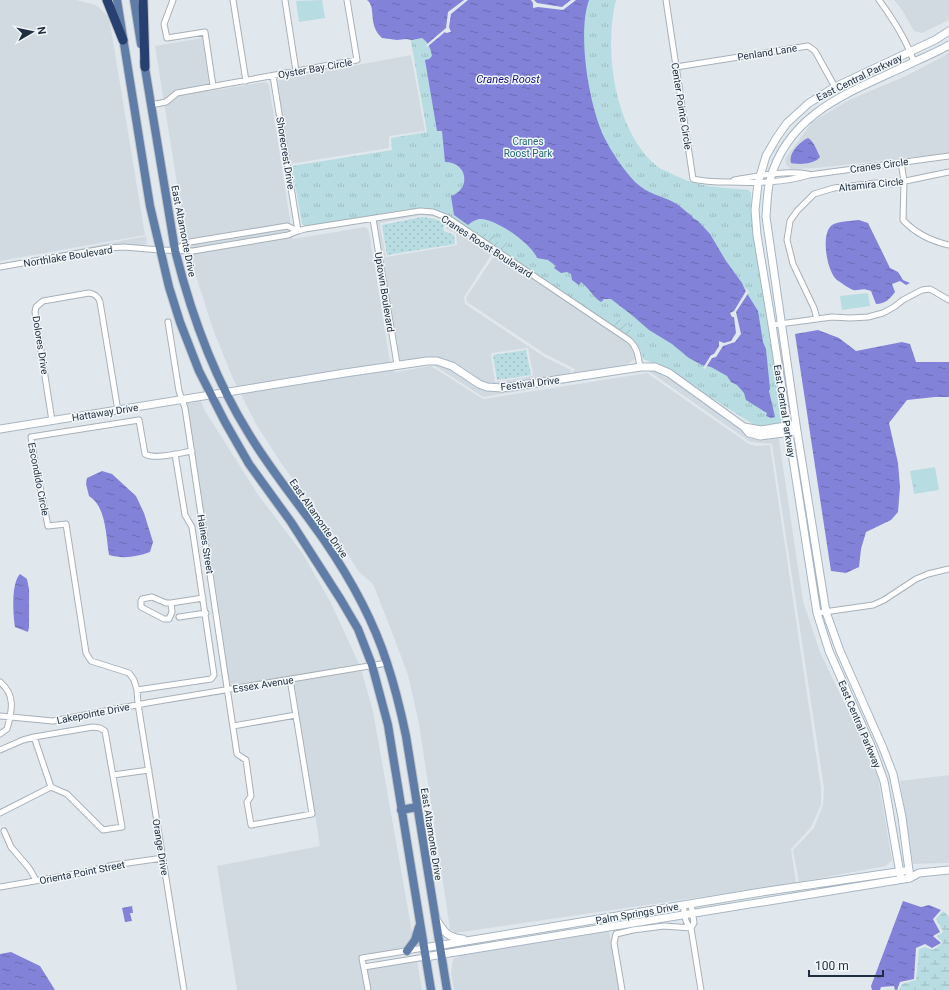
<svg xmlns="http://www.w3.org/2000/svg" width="949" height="990" font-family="Roboto,sans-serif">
  <defs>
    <pattern id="grass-dots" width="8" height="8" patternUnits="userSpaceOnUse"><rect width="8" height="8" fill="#b7dce1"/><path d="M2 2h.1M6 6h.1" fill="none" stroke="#9dbdc2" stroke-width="1.8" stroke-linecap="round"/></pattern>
    <pattern id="wetland-marsh" width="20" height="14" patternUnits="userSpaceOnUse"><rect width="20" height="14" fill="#b7dce1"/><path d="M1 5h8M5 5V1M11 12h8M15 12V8" fill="none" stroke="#9dbdc2"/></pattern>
    <pattern id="park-tufts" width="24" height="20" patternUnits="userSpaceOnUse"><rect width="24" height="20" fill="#b7dce1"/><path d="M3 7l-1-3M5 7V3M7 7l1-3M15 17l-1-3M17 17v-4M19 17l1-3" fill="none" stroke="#9dbdc2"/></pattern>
    <pattern id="garden-furrows" width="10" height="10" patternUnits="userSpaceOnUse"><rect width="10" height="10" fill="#b7dce1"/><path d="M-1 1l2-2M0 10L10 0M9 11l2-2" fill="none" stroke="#9dbdc2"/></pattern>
    <pattern id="water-ripples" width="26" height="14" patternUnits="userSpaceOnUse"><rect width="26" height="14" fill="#8382d9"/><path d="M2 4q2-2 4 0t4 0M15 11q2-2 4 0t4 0" fill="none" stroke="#6b6bb1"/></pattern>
  </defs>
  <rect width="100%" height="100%" fill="#e1e8ed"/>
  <!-- built -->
  <path fill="#d2dae1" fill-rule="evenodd" d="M0,0H76L96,5L109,17L145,235L0,261Z
    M894,0H949V20L922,33L914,31L902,10Z
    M202,38L210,91L266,82L269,85L293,239L365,227L369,231L391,368L395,372L431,366L483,399L647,373L749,444L756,446L770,445L821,788V805L811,827L791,849L796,883L455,933L450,929L419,724L408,675L390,627L373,584L359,572L343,547L281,463L256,424L234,381L214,332L193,267L189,259L155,46Z
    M949,52V153L817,168L791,169L786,165L785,159L812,122L849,100L906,76L944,56Z
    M411,55L425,131L390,136L389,138V148L290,164L277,80Z
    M420,214H432L439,217L493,252L464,297L465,304L543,356L571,370L569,375L502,386L488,384L428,358L400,361L377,221ZM422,215L436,217L448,223L446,229L456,234L457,245L386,257L380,225V223ZM528,348L533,374L532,376L495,382L491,355L492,353Z
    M146,236L147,244L136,246L108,245L0,264Z
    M496,253L595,320L632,347L635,352V359L626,365L572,374L575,369L545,354L467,302L466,298Z
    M417,364H437L450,369L479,388L640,370L654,369L667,375L746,431L778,433L803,601L820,652L865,746L878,778L892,860L886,866L799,882L793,850L814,828L823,805L824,788L772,444L750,442L647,370L483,397L432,364L396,370L394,368Z
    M200,399L205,411L259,496L303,554L331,603L359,664L230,686L217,596L186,402Z
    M361,669L373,711L413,938L405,949L359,956L365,990H237L217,866L320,846L294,681Z
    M949,775V863L913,864L900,781Z
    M609,931L619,990H454L451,973L453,959L466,953Z
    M417,961L422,990H371L367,969Z"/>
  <!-- grass -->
  <path fill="url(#grass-dots)" d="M422,217L435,219L446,224L443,227L444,231L454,235L455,244L387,255L382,225Z
    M526,350L531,375L497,380L493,355Z"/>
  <!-- wetland -->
  <path fill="url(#wetland-marsh)" d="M943,911L949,917V990H899L902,984L916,980L919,949L925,947L933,950L943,943L937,936L942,933L943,931L936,919Z"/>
  <!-- park -->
  <path fill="url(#park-tufts)" d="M440,0H616C603,51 615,133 658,167C662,170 667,171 672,174C700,188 718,187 749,190L751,193L752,221L783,421L779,426L759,428L668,370L643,359L640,349L633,339L441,212L432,209H418L307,227L302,224L292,166L392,150L391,138L427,132L409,30Z
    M935,467L939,490L914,494L910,471Z"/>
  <!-- garden -->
  <path fill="url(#garden-furrows)" d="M477,232L495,236L494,239L498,242L501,247H503L505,243H509L503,251L476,233Z
    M620,318L621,321L618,323L619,326L622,327L624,326V321L628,324L632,337L614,326Z"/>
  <!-- pitch -->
  <path fill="#b7dce1" d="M322,0L325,18L299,22L296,1Z
    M868,293L870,306L842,310L840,296Z
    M932,470L933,478L916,480L914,472Z
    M933,480L935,488L917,491L916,483Z"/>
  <!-- water -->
  <path fill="url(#water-ripples)" d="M367,0H589C577,34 589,105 604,137C612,153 623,169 635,182C649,195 661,195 675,203C681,206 686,212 692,216L693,218L698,221L710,234L726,261L742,283L745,290L758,311L763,342L766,349L770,389L769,391L775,417L771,418L766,416L767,413L746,400L744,393L737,385L731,382L727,376L711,367L702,365L689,358L672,344L649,330L633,316L611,299H604L601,302C593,297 590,289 581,282L579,285L572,280L571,274L567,272L561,273L554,268L556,266L548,260L537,258C532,244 494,217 479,219C475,220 471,222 468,225L454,215L451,196C472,188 467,162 445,162L442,131H437L425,60L429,59L432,56C431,49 428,42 422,38L412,40L406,39L397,40L382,38C367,24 377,8 367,0Z
    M808,138C814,141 817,151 820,157C815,164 800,165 791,163C788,154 799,142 808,138Z
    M859,220L868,223L890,268L898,272L903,280L910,283L906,285L900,281L892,284L895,292C890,299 885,304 876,304L871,291C861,287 860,291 853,290C850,289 840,282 837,280C827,272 820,234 832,225C838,221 851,221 859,220Z
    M818,330L839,338L856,351L902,342L910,344L916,362H949V397H935L907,400L889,423L898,463L900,487L898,512L891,520L866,532L861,549L859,567L846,573L831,571L795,334Z
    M102,471L112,474L136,496L144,513L153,542L150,552C136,557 123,559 109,555C106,536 106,506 89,496L86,484L87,478Z
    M20,574L27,579L29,589V627L28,632L15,627C13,615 11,583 20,574Z
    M903,901L921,907L929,905L941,910L933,919L940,932L933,936L941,943L932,948L925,944L916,948L914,979L900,982L897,990H895L894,986L881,987L880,990H872L871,986Z
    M132,906L133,913H130L132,921L125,922L122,908Z
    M11,952L40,966L55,990H0V954Z"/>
  <!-- pier -->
  <path fill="#e1e8ed" d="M464,0H468L451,14L449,27L451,32L446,33L445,32L427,47L426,45L446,28L448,12Z
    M531,0H534L537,3L562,7L571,0H576L563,10L538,7L533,8V3Z
    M746,288L749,292L736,312L741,334L735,342L723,346L716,357L712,358L705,369L703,368L711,355L714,354L719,346V341L724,343L731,341L736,333L734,317H732L730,313L734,311L746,291Z"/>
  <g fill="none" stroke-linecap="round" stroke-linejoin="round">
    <defs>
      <path id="street" d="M173,0L164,24L167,38L205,32L213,86
        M233,0L246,81
        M285,0L296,71
        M666,0L693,179C705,182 716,182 728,182C755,183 783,183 809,175L949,156
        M879,0C893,19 906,39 914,62
        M676,67L808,46L815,51L835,87
        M273,76L298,231
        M151,105L166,102L177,93L357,60L347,0
        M901,162L904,181L903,220C916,234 931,241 949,245
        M734,180C758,176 784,170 808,174
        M373,219L397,364
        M176,249L190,242L287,226L298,231
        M0,267L108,248L124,247L160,250L193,251L288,235L298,231L305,229L420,211L433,212L448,218L629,340C638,348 638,356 640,367
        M817,319L814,308L793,264L787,240L790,221L797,211L814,194L834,188L876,183L891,184L949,172
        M168,322L179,391L185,408L237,754L246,760L251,796L247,802L251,825L312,814L290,679
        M772,325L832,317L850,318L868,317L883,313L894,307L903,300L922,290L930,289L949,300
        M52,421L35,312L36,307L43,301L89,293C95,294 98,296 100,302L118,411
        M175,454L185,515L192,527L214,675L211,679L137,690L134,680L129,673L91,661L86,653L66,524L48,526L35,463L31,437L139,420L145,454C155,460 180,453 192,451
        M171,603L172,612L169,619H164L141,607V601L142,599L152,597L166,603H171L203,598
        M817,613L873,605L884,600L916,579L928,574L949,569
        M179,617L206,613
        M0,682C16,695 12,711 7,729L0,734
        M137,690L138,704L184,990
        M0,716L53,721L147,703L387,663
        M233,726L296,715
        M0,750L23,740L34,737L93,727L100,728L105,731L122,827L103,830L67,794L51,787L34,737
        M113,775L149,770
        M0,813L51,787
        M4,831L11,847L29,868L36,880
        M0,887L81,873L114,865L163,858
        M691,904L694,923L691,928L701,990
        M683,905C685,913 684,923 691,928
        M364,967L425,957
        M368,990L362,958L424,948
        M622,990L614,943L616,934L633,930L664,926L691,928"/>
      <path id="secondary" d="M744,427L761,430L792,425
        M0,429L345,373L427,361H437L452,366L479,384L487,387L502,388L641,367H655L669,373L744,427L749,433L760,436L792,432
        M910,878L902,817L893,774L883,748L840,651L826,612L797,431L766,217C767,205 767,192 770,180C789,109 857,90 916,61C927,56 939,51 949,45
        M901,879L884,781L872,748L829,651L817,613L772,325L757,235L755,210L758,183L766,156L777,137L787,123L809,103L835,87L935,40L949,31
        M436,919C444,932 448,938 463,939
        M424,948L768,891L904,871
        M425,957L910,878L919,873L949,870"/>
      <path id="primary" d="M117,0L150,206L169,287L180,322L199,371L225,422L249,464L291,522L341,600L358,629L372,665L388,725L431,990
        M134,0L141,44
        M144,62L175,250C191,314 214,378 249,434C271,471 299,504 324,540C350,578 373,619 387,663C395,687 401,712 406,736L447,990
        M401,810L417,807
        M407,951L415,940L419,927"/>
      <path id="highway" d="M107,0L123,40
        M143,0L145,67"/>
    </defs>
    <!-- street casing -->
    <use href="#street" stroke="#a7b0b9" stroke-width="7"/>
    <!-- secondary casing -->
    <use href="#secondary" stroke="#a7b5c3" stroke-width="9"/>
    <!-- primary casing -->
    <use href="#primary" stroke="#c0c4ca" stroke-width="10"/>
    <!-- highway casing -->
    <use href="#highway" stroke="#c0c4ca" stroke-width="11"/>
    <!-- street -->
    <use href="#street" stroke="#fff" stroke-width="5"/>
    <!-- secondary -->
    <use href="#secondary" stroke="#fff" stroke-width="7"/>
    <!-- primary -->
    <use href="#primary" stroke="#607da8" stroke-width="8"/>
    <!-- highway -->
    <use href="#highway" stroke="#274070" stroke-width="9"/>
  </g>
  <g text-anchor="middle" stroke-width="3" stroke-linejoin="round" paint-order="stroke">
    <!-- street labels -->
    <g font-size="10" fill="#1f2d40" stroke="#f2f7f9">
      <text transform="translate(767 52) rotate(-9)" y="4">Penland Lane</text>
      <text transform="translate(315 68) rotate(-10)" y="4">Oyster Bay Circle</text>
      <text transform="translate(859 77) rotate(-26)" y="4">East Central Parkway</text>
      <text transform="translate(682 106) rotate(81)" y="4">Center Pointe Circle</text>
      <text transform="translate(286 153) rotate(81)" y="4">Shorecrest Drive</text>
      <text transform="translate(879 165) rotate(-8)" y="4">Cranes Circle</text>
      <text transform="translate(871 184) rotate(-6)" y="4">Altamira Circle</text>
      <text transform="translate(184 231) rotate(79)" y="4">East Altamonte Drive</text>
      <text transform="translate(487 246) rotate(33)" y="4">Cranes Roost Boulevard</text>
      <text transform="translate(68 256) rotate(-9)" y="4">Northlake Boulevard</text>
      <text transform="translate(385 292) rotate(81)" y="4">Uptown Boulevard</text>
      <text transform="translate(41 345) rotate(81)" y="4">Dolores Drive</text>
      <text transform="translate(530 383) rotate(-7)" y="4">Festival Drive</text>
      <text transform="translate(785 411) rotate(81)" y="4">East Central Parkway</text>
      <text transform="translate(105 412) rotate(-9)" y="4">Hattaway Drive</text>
      <text transform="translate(39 479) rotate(79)" y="4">Escondido Circle</text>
      <text transform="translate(319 518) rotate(55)" y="4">East Altamonte Drive</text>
      <text transform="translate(206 544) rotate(81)" y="4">Haines Street</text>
      <text transform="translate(263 684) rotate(-9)" y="4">Essex Avenue</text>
      <text transform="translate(93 713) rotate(-11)" y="4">Lakepointe Drive</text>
      <text transform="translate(860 724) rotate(67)" y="4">East Central Parkway</text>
      <text transform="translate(432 834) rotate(81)" y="4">East Altamonte Drive</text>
      <text transform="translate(161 847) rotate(81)" y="4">Orange Drive</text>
      <text transform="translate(82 872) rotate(-11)" y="4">Orienta Point Street</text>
      <text transform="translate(637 913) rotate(-10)" y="4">Palm Springs Drive</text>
    </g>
    <!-- park labels -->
    <g font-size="10" fill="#24677c" stroke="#f2f7f9">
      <text x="528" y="145">Cranes<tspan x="528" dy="12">Roost Park</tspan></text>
    </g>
    <!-- water labels -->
    <g font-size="11" font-style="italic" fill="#141184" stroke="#f2f7f9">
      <text x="508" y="83">Cranes Roost</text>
    </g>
  </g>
  <!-- north arrow -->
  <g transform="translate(32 32) rotate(81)" stroke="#f2f7f9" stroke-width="3" paint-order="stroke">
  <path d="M0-3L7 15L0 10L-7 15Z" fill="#1f2d40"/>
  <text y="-6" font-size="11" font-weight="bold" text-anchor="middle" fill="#1f2d40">N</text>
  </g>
  <!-- scale -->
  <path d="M809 970v6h74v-6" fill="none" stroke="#1f2d40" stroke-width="2"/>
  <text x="815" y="970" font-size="12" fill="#1f2d40" stroke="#f2f7f9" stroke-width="3" paint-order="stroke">100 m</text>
</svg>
